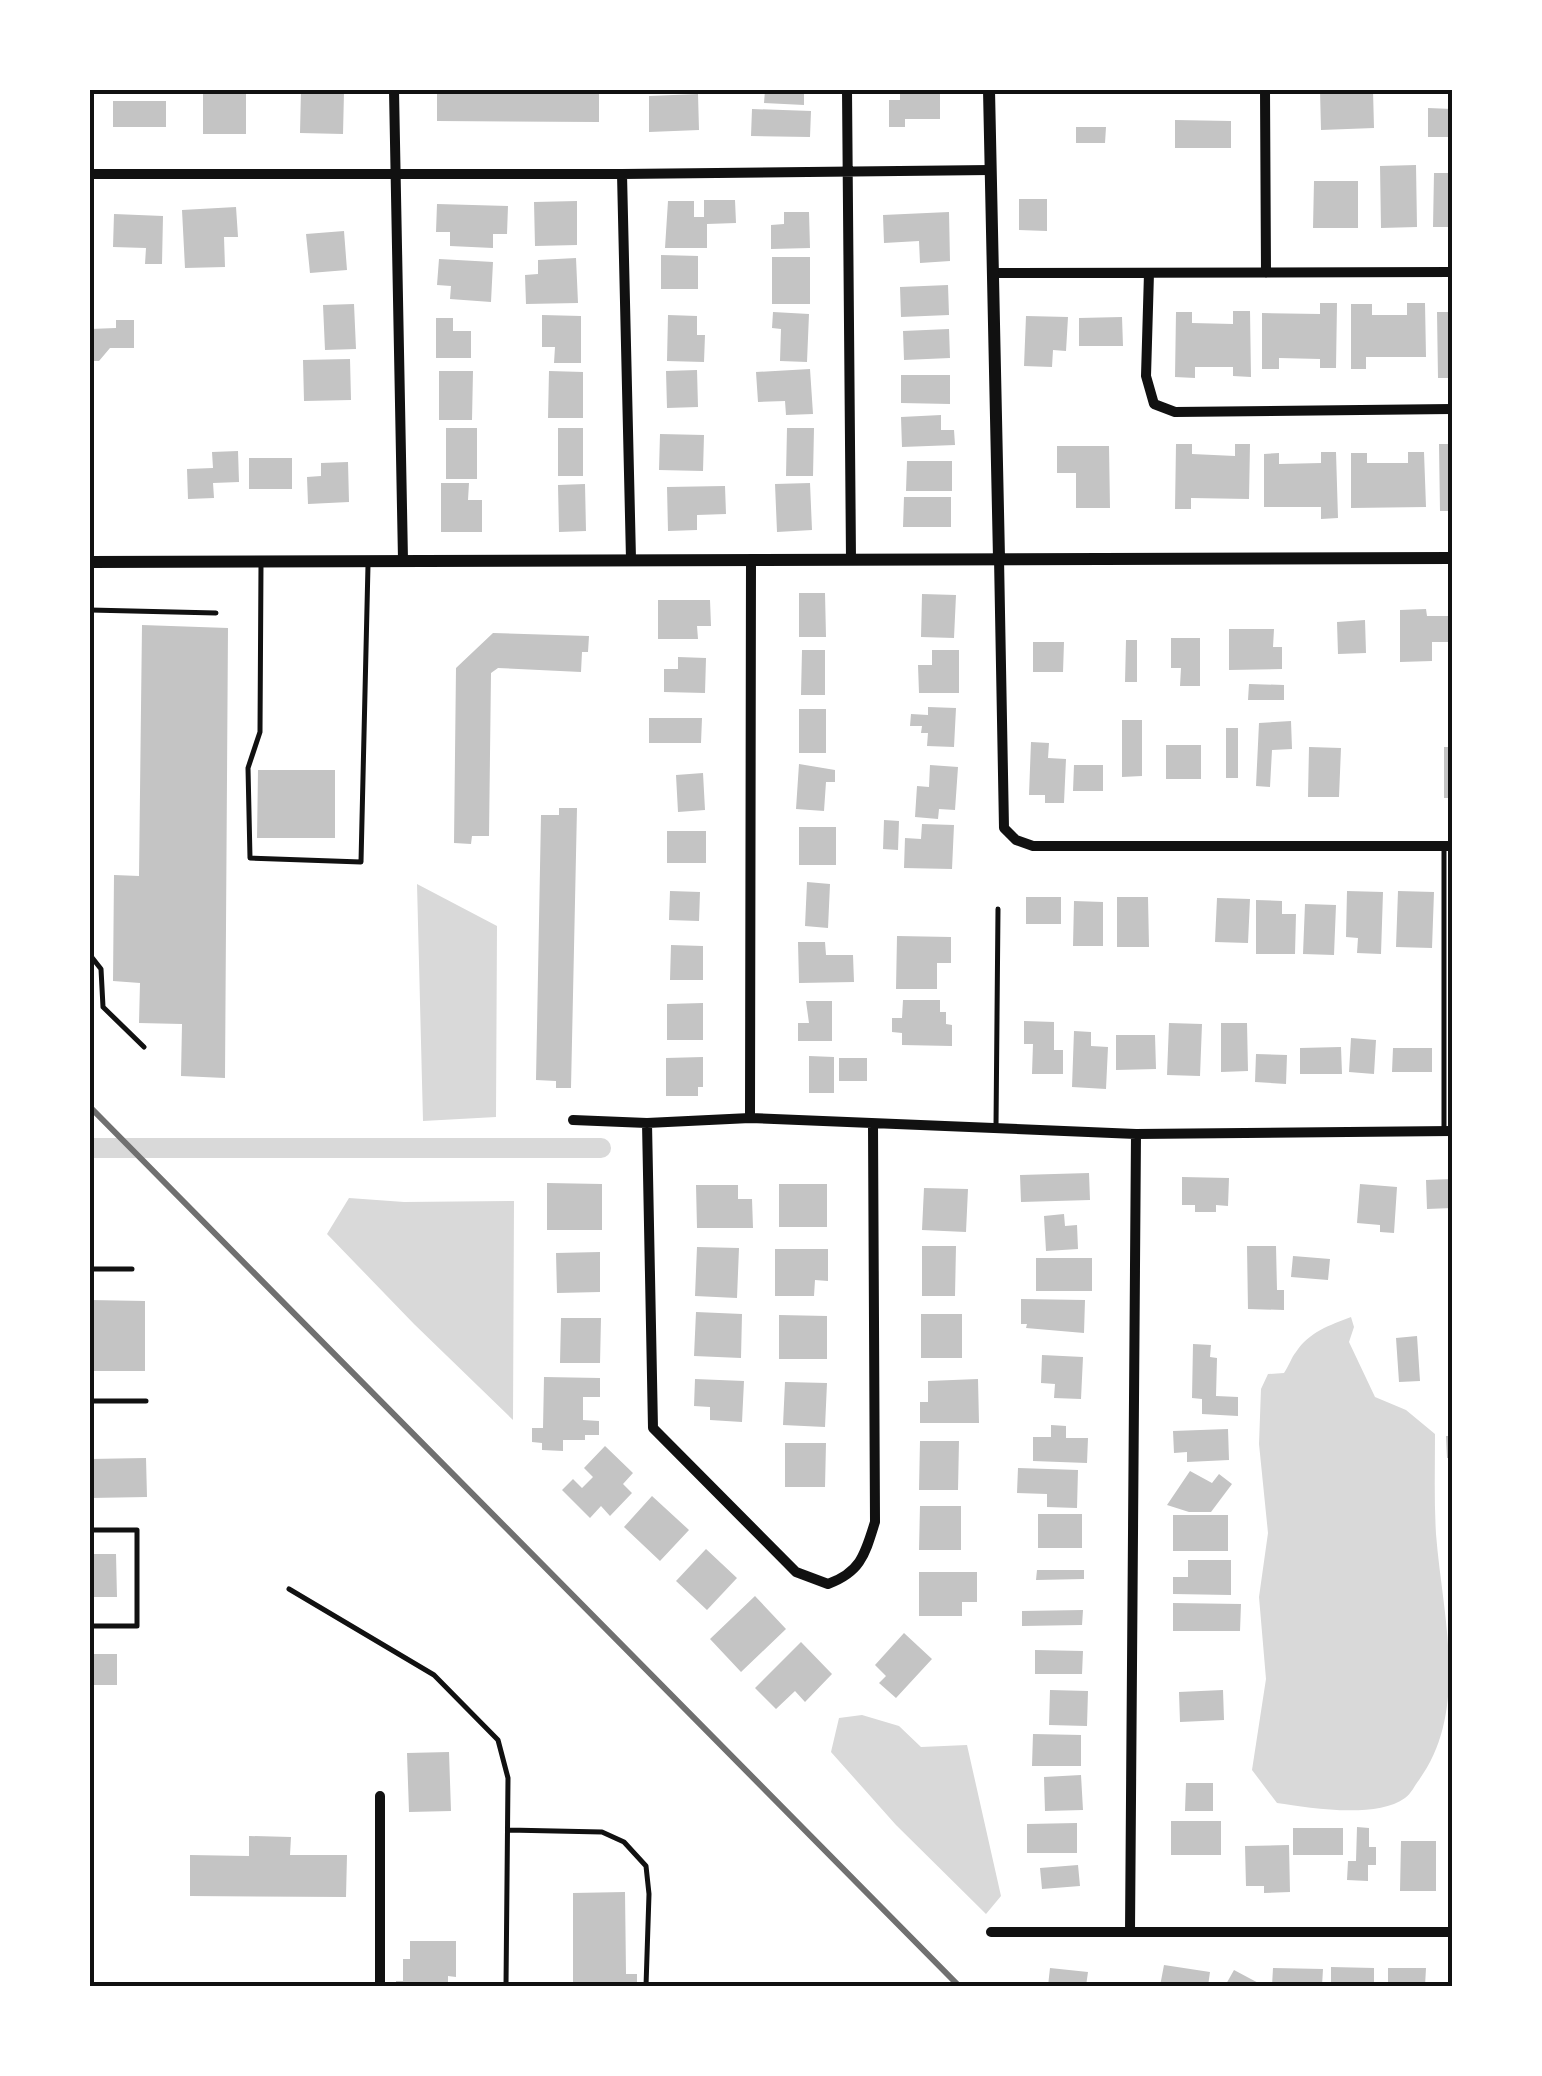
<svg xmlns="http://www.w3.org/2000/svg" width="1542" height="2076" font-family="'Archivo Narrow',sans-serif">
  <rect width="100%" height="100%" fill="#fff"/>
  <!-- water -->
  <path fill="#d9d9d9" d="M417,884L497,926L496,1117L423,1121Z
    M349,1198L404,1202L514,1201L513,1420L414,1324L327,1234Z
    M1351,1317L1354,1327L1349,1342L1375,1397L1406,1410L1435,1434C1435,1467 1434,1501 1436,1534C1442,1613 1470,1710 1419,1780C1415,1785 1411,1794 1405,1798C1376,1819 1310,1808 1277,1803L1252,1770L1266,1679L1259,1597L1268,1533L1259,1444L1261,1389L1268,1374L1284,1373C1289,1366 1291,1358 1296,1352C1309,1332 1330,1325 1351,1317Z
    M862,1715L899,1726L921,1747L967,1745L1001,1896L986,1914L896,1825L831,1752L839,1718Z"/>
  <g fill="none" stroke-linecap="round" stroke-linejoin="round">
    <!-- canal -->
    <path stroke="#d9d9d9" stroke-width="20" d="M90,1148H601"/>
  </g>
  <!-- building -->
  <path fill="#c4c4c4" d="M203,90H246V134H203Z
    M301,90L344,92L343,134L300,133Z
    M437,90H599V122L437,121Z
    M765,90H804V105L764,103Z
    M900,90H940V119H905V127H889V100H900Z
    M1320,90H1373L1374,128L1321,130Z
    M698,94L699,130L649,132V96Z
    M113,101H166V127H113Z
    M1428,108L1452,109V137H1428Z
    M752,109L811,111L810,137L751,136Z
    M1175,120L1231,121V148H1175Z
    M1076,127H1106L1105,143H1076Z
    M1416,165L1417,227L1381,228L1380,166Z
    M1434,173H1452V227H1433Z
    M1314,181H1358V228H1313Z
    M1019,199H1047V231L1019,230Z
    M704,200H735L736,223L707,224V248H665L668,201H694V217H704Z
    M577,201V245L535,246L534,202Z
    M437,204L508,206L507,234H493V248L450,246V232H436Z
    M236,207L238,237H224L225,267L185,268L182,210Z
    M784,212H809L810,248L771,249V225L784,224Z
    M949,212L950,261L920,263L919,241L884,243L883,215Z
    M114,214L163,216L162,264H145L146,248L113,247Z
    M344,231L347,270L310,273L306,234Z
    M661,255L698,256V289H661Z
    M772,257H810V304H772Z
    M576,258L578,303L526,304L525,275L538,274V260Z
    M439,259L493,262L491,302L450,299L451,286L437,285Z
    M948,285L949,315L901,317L900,287Z
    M1320,303H1337L1336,368H1320V359L1279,358V369H1262V313L1320,314Z
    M1407,303H1425L1426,357H1366V369H1351V304H1372V315H1407Z
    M354,304L356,349L325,350L323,305Z
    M1233,311H1250L1251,377L1233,376V367H1195V378L1175,377L1176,312H1192V323L1233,324Z
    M773,312L809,314L807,362L780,361L781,329L772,328Z
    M1437,312H1452V378H1438Z
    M542,315L581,316V363H554L555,347H542Z
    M668,315L697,316V335H705L704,362L667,361Z
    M1026,316L1068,317L1066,351L1053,350L1052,367L1024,366Z
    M1122,317L1123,346H1079V318Z
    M436,318H453V331H471V358H436Z
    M116,320H134V348H110L99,361H90V329L116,328Z
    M949,329L950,358L904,360L903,331Z
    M350,359L351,400L304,401L303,360Z
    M810,369L813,414L786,415L785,401L758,402L756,372Z
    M697,370L698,407L667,408L666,371Z
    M439,371H473L472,420H439Z
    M549,371L583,372V418H548Z
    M901,375H950V404L901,403Z
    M941,415V430H954L955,445L902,447L901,417Z
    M446,428H477V479H446Z
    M558,428H583V476H558Z
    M787,428H814L813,476H786Z
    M660,434L704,435L703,471L659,470Z
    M1176,444H1192V454L1235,456V444H1250L1249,499L1191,498V509H1175Z
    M1439,444H1452V511H1440Z
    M1057,446H1109L1110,508H1076V473H1057Z
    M238,451L239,482L213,483L214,498L188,499L187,469L213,468L212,452Z
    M1321,452H1336L1338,518L1321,519V507H1264V454L1279,453V464L1321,463Z
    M1408,452H1424L1426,507L1351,508V453H1367V463H1408Z
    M249,458H292V489H249Z
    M907,461H952V491H906Z
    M348,462L349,502L308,504L307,477L321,476V463Z
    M441,483H469L468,500H482V532H441Z
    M810,483L812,530L777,532L775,484Z
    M585,484L586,531L559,532L558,485Z
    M725,486L726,514L697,515V530L668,531L667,487Z
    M904,497H951V527H903Z
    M799,593H825L826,637H799Z
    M922,594L956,595L954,638L921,637Z
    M658,600H710L711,626H697L698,639H658Z
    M1426,609L1427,616H1452V642H1432V661L1400,662V610Z
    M1365,620L1366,653L1338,654L1337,622Z
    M142,625L228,628L225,1078L181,1076L182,1024L139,1023L140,983L113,981L114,875L139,876Z
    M1229,629H1274L1273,647H1282V669L1229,670Z
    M493,633L589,636L588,652H582L581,672L498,668L491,673L489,836H472L471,844L454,843L456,668Z
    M1171,638H1200V686H1180L1181,668H1171Z
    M1126,640H1137V682H1125Z
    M1033,642H1064L1063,672H1033Z
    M802,650H825V695H801Z
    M932,650H959V693H919L918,665H932Z
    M678,657L706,658L705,693L664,692V669H678Z
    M1249,684L1284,685V700H1248Z
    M928,707L956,708L954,747L927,746L928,733H921L922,726H910L911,714L928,715Z
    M799,709H826V753H799Z
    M649,718H702L701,743H649Z
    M1122,720H1142V776L1122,777Z
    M1291,721L1292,749L1272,750L1270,787L1256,786L1259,723Z
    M1226,728H1238V778H1226Z
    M1031,742L1049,743L1048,758L1066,759L1064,803H1045V795H1029Z
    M1166,745H1201V779H1166Z
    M1309,747L1341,748L1339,797H1308Z
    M1444,747H1452V798H1444Z
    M799,764L835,770V782H826L824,811L796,809Z
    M930,765L958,767L955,810L939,809L938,819L915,817L917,786L929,787Z
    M1074,765H1103V791H1073Z
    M258,770H335V838H257Z
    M703,773L705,810L678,812L676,775Z
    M559,808H577L571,1088H556V1081L536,1080L541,815H559Z
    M884,820L899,821L898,850L883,849Z
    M922,824L954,825L952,869L904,868L905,838L921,839Z
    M799,827H836V865H799Z
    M667,831H706V863H667Z
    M807,882L830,884L828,928L805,926Z
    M670,891L700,892L699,921L669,920Z
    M1347,891L1383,892L1381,954L1357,953L1358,938L1346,937Z
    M1398,891L1434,892L1432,948L1396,947Z
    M1026,897H1061V924H1026Z
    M1117,897H1148L1149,947H1117Z
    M1217,898L1250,899L1248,943L1215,942Z
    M1256,900L1282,901V914H1296L1295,954H1256Z
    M1074,901L1103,902V946H1073Z
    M1305,904L1336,905L1334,955L1303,954Z
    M897,936L951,937V963H937V989H896Z
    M798,942H825L826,955H853L854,982L799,983Z
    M671,945L703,946V980H670Z
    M903,1000H940V1012H946V1024L952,1025V1046L902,1045V1033L892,1032V1018H902Z
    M806,1001H832V1041H798V1023H809Z
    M703,1003V1040H667V1004Z
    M1024,1021L1054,1022V1050H1063V1074H1032L1033,1044H1024Z
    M1169,1023L1202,1024L1200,1076L1167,1075Z
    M1221,1023H1247L1248,1071L1221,1072Z
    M1074,1031L1091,1032V1046L1108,1047L1106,1089L1072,1087Z
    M1116,1035H1155L1156,1069L1116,1070Z
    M1351,1038L1376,1040L1374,1074L1349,1072Z
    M1341,1047L1342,1074H1300V1048Z
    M1393,1048H1432V1072H1392Z
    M1256,1054L1287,1055L1286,1084L1255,1082Z
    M809,1056L834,1057V1093H809Z
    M703,1057V1087H698V1096H666V1058Z
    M839,1058H867V1081H839Z
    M1089,1173L1090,1200L1021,1202L1020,1175Z
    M1182,1177L1229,1178L1228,1206L1216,1205V1212H1195V1205H1182Z
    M1452,1179V1208L1427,1209L1426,1180Z
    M547,1183L602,1184V1230H547Z
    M779,1184H827V1227H779Z
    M1360,1184L1397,1187L1394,1233L1380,1232V1225L1357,1223Z
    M696,1185H738V1199H752L753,1228H697Z
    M924,1188L968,1189L966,1232L922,1230Z
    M1064,1214L1065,1226L1077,1225L1078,1249L1046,1251L1044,1216Z
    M922,1246H956L955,1296H922Z
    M1247,1246H1276L1277,1290H1284V1310L1248,1309Z
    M697,1247L739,1248L737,1298L695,1296Z
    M775,1249H828V1281L815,1280L814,1296H775Z
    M600,1252V1292L557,1293L556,1253Z
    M1293,1256L1330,1259L1328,1280L1291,1277Z
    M1036,1258H1092V1291H1036Z
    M1021,1299L1085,1300L1084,1333L1026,1328L1027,1324H1021Z
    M90,1300L145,1301V1371H90Z
    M696,1312L742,1314L741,1358L694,1356Z
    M921,1314H962V1358H921Z
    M779,1315L827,1316V1359H779Z
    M561,1318H601L600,1363H560Z
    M1417,1336L1420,1381L1399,1382L1396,1338Z
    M1193,1344L1211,1345L1210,1357L1217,1358L1216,1396L1238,1397V1416L1202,1414V1399L1192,1398Z
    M1042,1355L1083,1357L1081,1399L1054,1398L1055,1384L1041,1383Z
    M544,1377L600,1378V1397H583V1420L599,1421V1435H585V1440H563V1451L542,1450V1443L532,1442V1428H543Z
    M695,1379L744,1381L742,1422L710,1420V1407L694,1406Z
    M978,1379L979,1423H920V1402H928V1381Z
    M785,1382L827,1383L825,1427L783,1425Z
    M1051,1425L1066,1426V1438H1088L1087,1463L1033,1461V1437H1051Z
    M1228,1429L1229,1460L1187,1462V1452L1174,1453L1173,1431Z
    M1446,1436H1452V1458H1447Z
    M920,1441H959L958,1490H919Z
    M785,1443H826L825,1487H785Z
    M605,1446L633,1473L623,1484L632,1493L610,1516L601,1506L590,1518L562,1490L573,1479L582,1488L593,1477L584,1468Z
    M146,1458L147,1497L90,1498V1459Z
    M1018,1468L1078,1470L1077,1508L1047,1507V1494L1017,1493Z
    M1190,1471L1212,1483L1219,1474L1232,1484L1211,1512H1189L1167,1505Z
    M652,1496L689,1530L660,1561L624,1527Z
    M920,1506H961V1550H919Z
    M1038,1514H1082V1548H1038Z
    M1173,1515H1228V1551H1173Z
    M706,1549L737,1578L707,1610L676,1581Z
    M90,1554H116L117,1597H90Z
    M1188,1560H1231V1595L1173,1594V1577H1188Z
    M1037,1570H1084V1579L1036,1580Z
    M919,1572H977V1602H962V1616H919Z
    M755,1596L786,1629L741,1672L710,1639Z
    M1173,1603L1241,1604L1240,1631H1173Z
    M1083,1610L1082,1625L1022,1626V1611Z
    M904,1633L932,1659L896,1698L879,1683L886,1676L875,1665Z
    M801,1642L832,1674L805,1702L795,1691L776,1709L755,1688Z
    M1035,1650L1083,1651L1082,1674H1035Z
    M90,1654H117V1685H90Z
    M1050,1690L1088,1691L1087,1726L1049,1725Z
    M1223,1690L1224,1720L1180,1722L1179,1692Z
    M1033,1734L1081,1735V1766H1032Z
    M449,1752L451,1811L409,1812L407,1753Z
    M1081,1775L1083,1810L1045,1811L1044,1777Z
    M1186,1783H1213V1811H1185Z
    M1171,1821H1221V1855H1171Z
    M1077,1823V1853H1027V1824Z
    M1357,1827L1369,1828V1847H1376V1865H1368V1881L1347,1880L1348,1861H1356Z
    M1293,1828H1343V1855H1293Z
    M249,1836L291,1837L290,1855H347L346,1897L190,1896V1855L249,1856Z
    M1401,1841H1436V1891H1400Z
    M1289,1845L1290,1892L1264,1893V1886H1246L1245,1846Z
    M1078,1865L1080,1886L1042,1889L1040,1868Z
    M625,1892L626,1974H637V1986H573V1893Z
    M410,1941H456V1977L448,1976V1986H396V1981H403V1959H410Z
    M1164,1965L1210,1972L1208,1986H1160Z
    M1331,1967L1374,1968V1986H1331Z
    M1050,1968L1088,1972L1086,1986H1048Z
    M1273,1968L1323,1969L1322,1986H1272Z
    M1388,1968H1426L1425,1986H1388Z
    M1234,1970L1264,1986H1225Z"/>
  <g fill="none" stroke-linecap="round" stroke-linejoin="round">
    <!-- service -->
    <path stroke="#111" stroke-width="5" d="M261,564L260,732L248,768L250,858L361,862L368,565
      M90,610L216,613
      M1444,846V1128
      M90,955L101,969L103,1007L144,1047
      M996,1126L998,909
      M90,1269H132
      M90,1401H146
      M90,1530H137V1626H90
      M289,1589L434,1675L498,1740L508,1778L506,1986
      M508,1830L602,1832L624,1842L646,1866L649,1894L646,1986"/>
    <!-- minor -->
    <path stroke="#111" stroke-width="10" d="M394,90L403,560
      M847,90L851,559
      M1265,90L1266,273
      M90,174H622L991,170
      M622,174L631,559
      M993,273L1452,272
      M1149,273L1146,376L1154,404L1175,412L1452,409
      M999,558L1004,828L1016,840L1033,846H1452
      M750,1118L751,559
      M573,1120L647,1123L750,1118L1136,1134L1452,1131
      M647,1123L653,1428L796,1572L828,1584C861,1572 865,1554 875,1522L873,1124
      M380,1796V1986
      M991,1932H1452
      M1130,1932L1136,1134"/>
    <!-- tertiary -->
    <path stroke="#111" stroke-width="12" d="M989,90L999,558
      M90,562L1452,558"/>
    <!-- rail -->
    <path stroke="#707070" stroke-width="6" d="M90,1107L959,1986"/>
  </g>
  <!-- border -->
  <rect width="1542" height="2076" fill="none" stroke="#ffffff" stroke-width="185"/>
  <rect x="92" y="92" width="1358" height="1892" fill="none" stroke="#111" stroke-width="4"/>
</svg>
